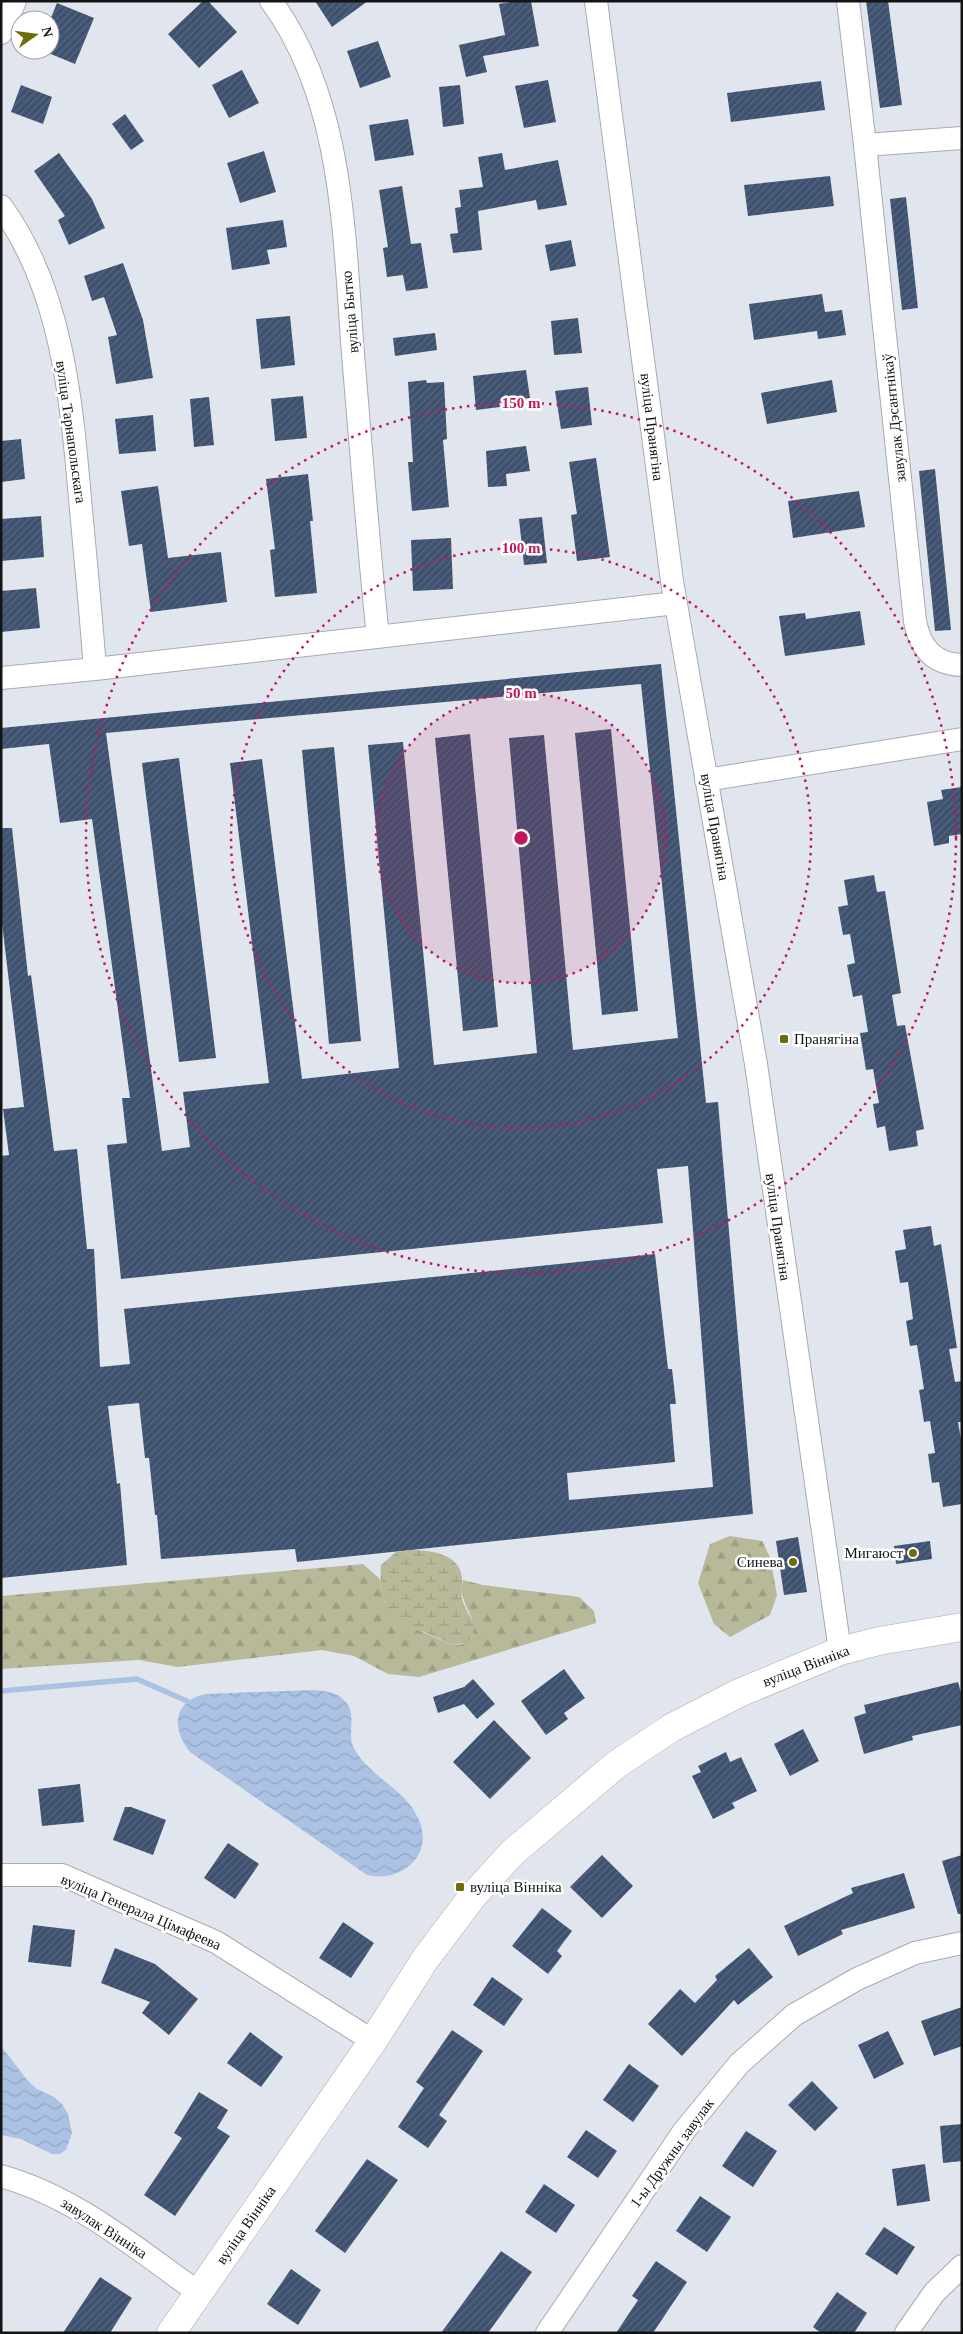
<svg xmlns="http://www.w3.org/2000/svg" width="963" height="2334" font-family="Georgia,serif">
  <defs>
    <pattern id="forest-firs" width="22" height="20" patternUnits="userSpaceOnUse" patternTransform="scale(1.25)"><rect width="22" height="20" fill="#b8b999"/><path d="M5 1l3.5 6h-7zM16 11l3.5 6h-7z" fill="#9d9e83"/></pattern>
    <pattern id="wetland-marsh" width="20" height="14" patternUnits="userSpaceOnUse" patternTransform="scale(1.25)"><rect width="20" height="14" fill="#b8b999"/><path d="M1 5h8M5 5V1M11 12h8M15 12V8" fill="none" stroke="#9d9e83"/></pattern>
    <pattern id="water-waves" width="16" height="10" patternUnits="userSpaceOnUse" patternTransform="scale(1.25)"><rect width="16" height="10" fill="#abc2e5"/><path d="M0 5q4-4 8 0t8 0" fill="none" stroke="#92a6c4"/></pattern>
    <pattern id="building-hatch" width="6" height="6" patternUnits="userSpaceOnUse" patternTransform="scale(1.25)"><rect width="6" height="6" fill="#3e5270"/><path d="M-1 1l2-2M0 6l6-6M5 7l2-2" fill="none" stroke="#56667f"/></pattern>
  </defs>
  <rect width="100%" height="100%" fill="#e1e6ee"/>
  <!-- forest -->
  <path fill="url(#forest-firs)" d="M730,1536L762,1541L770,1557L777,1595L770,1615L730,1637L714,1624L698,1583L710,1544Z
    M363,1564L380,1579L385,1602L404,1624L448,1643L459,1645L470,1641C482,1615 457,1609 463,1580L483,1585L579,1597L594,1611L596,1623L419,1677L388,1674L354,1656L322,1650L178,1667L139,1660L1,1669V1596Z"/>
  <!-- wetland -->
  <path fill="url(#wetland-marsh)" d="M411,1550C431,1550 461,1554 462,1579C463,1588 460,1594 463,1602C469,1619 479,1621 470,1641C453,1648 448,1642 433,1636C424,1631 412,1629 403,1624C384,1613 379,1585 381,1565L396,1552Z"/>
  <!-- water -->
  <path fill="url(#water-waves)" d="M312,1690C323,1691 335,1691 344,1700C359,1714 345,1735 355,1750C371,1778 406,1789 419,1820C434,1856 401,1883 367,1875L190,1752C171,1728 173,1702 205,1694Z
    M1,2046L28,2081L37,2089L54,2097L62,2104L68,2114L72,2133L66,2150L60,2154H52L21,2139L1,2135Z"/>
  <g fill="none" stroke-linecap="round" stroke-linejoin="round">
    <!-- stream -->
    <path stroke="#abc2e5" stroke-width="5.5" d="M1,1691L137,1679L187,1701"/>
  </g>
  <!-- building -->
  <path fill="url(#building-hatch)" fill-rule="evenodd" d="M203,1H208L237,32L199,68L168,34Z
    M315,1H368L332,27Z
    M517,1H531L539,46L483,56L487,72L466,77L459,45L505,35L499,4Z
    M866,1H888L902,105L880,108Z
    M57,3L94,18L75,64L46,52L50,50V20Z
    M378,41L391,77L360,88L347,51Z
    M242,70L259,103L229,118L212,85Z
    M548,80L556,122L524,128L515,86Z
    M821,81L825,110L731,122L727,93Z
    M21,85L52,97L43,124L11,112Z
    M460,85L464,124L443,127L439,87Z
    M125,114L144,141L131,150L112,124Z
    M408,119L414,155L375,161L369,125Z
    M264,151L276,192L240,203L227,163Z
    M59,153L92,199L105,228L69,245L58,220L65,216L34,171Z
    M502,153L505,170L558,160L567,205L538,210L536,200L478,211L482,250L453,253L450,234L458,233L455,208L461,207L459,190L483,187L478,157Z
    M830,176L834,206L748,216L744,185Z
    M402,186L411,244L421,243L428,288L406,291L403,275L387,277L383,248L388,247L379,190Z
    M906,197L918,308L902,310L890,199Z
    M283,220L287,247L267,250L270,264L232,270L226,228Z
    M571,240L576,266L550,271L545,245Z
    M123,263L143,320L153,378L116,384L108,337L117,335L104,297L92,301L84,276Z
    M822,294L825,312L842,310L846,335L818,339L817,331L754,340L749,304Z
    M290,316L295,365L261,369L256,319Z
    M578,318L582,353L554,355L551,321Z
    M435,333L437,350L395,356L393,338Z
    M526,370L530,398L499,403L500,407L476,410L473,376Z
    M426,380L427,383L444,382L447,439L443,440L449,507L412,511L408,462H413L408,382Z
    M832,380L837,412L767,424L761,393Z
    M588,387L592,425L561,429L555,391Z
    M303,396L307,438L275,441L271,399Z
    M209,397L214,445L194,447L190,399Z
    M153,415L156,451L119,454L115,419Z
    M21,439L25,479L1,482V441Z
    M526,446L530,471L506,474L507,486L488,487L486,451Z
    M596,458L610,557L577,561L571,515L577,514L569,462Z
    M935,469L951,630L935,631L919,471Z
    M308,474L313,521H310L317,593L275,597L270,550L275,549L266,479Z
    M158,486L168,558L221,552L227,602L151,612L142,544L129,546L121,491Z
    M859,491L865,527L793,538L788,501Z
    M41,516L44,557L1,561V519Z
    M542,517L547,563L524,565L519,519Z
    M451,538L453,589L413,591L411,540Z
    M36,588L40,628L1,632V591Z
    M860,611L865,645L785,656L779,616L805,613L806,619Z
    M661,664L706,1103L718,1102L753,1514L297,1562L295,1549L161,1559L157,1515H155L149,1458H145L139,1403L108,1406L117,1484L120,1483L127,1565L1,1578V1156L9,1155L3,1109L24,1107L1,915V828H12L28,976L31,975L54,1151L77,1149L87,1249H94L100,1367L130,1364L124,1309L655,1254L668,1369H672L676,1404H670L675,1462L567,1473L569,1500L713,1487L688,1166L657,1169L663,1223L121,1279L107,1145L127,1143L122,1098H130L92,819L60,823L49,744L1,749V728ZM641,684L678,1038L573,1050L544,735L509,738L537,1053L434,1065L403,742L368,745L399,1068L302,1079L262,759L230,763L269,1083L183,1092L190,1147L162,1151L106,733Z
    M611,729L638,1011L602,1015L575,733Z
    M470,734L498,1027L463,1031L435,738Z
    M334,747L361,1041L329,1044L302,750Z
    M179,758L216,1058L179,1062L142,763Z
    M962,787V834L949,836V843L934,846L927,802L943,799L941,790Z
    M874,875L877,892L885,891L901,993L892,995L897,1026L905,1025L924,1129L916,1131L918,1146L889,1151L885,1126L877,1128L873,1104L879,1103L873,1069L866,1070L860,1033L868,1032L862,995L853,997L847,965L855,963L850,934L843,935L838,907L848,905L844,880Z
    M931,1226L934,1246L941,1244L957,1348L949,1349L955,1382L962,1381V1422H958L962,1445V1504L943,1507L939,1482L932,1483L928,1454L935,1453L930,1421L924,1422L919,1390L924,1389L917,1345L910,1346L906,1321L913,1319L908,1282L900,1283L895,1251L906,1249L903,1230Z
    M798,1537L807,1592L784,1595L776,1541Z
    M930,1541L932,1559L896,1564L894,1546Z
    M564,1669L585,1698L564,1713L568,1719L546,1735L521,1701Z
    M473,1679L495,1704L477,1719L464,1704L438,1713L433,1697L464,1687Z
    M958,1682L962,1696V1725L912,1736L913,1740L864,1754L854,1717L866,1713L864,1705Z
    M494,1720L531,1758L490,1799L453,1762Z
    M803,1729L819,1761L790,1776L774,1744Z
    M726,1752L730,1762L741,1757L757,1791L732,1803L735,1808L713,1819L692,1776L701,1772L698,1766Z
    M80,1784L84,1822L42,1826L38,1789Z
    M125,1807H131L166,1820L153,1855L113,1840Z
    M228,1843L259,1864L235,1899L204,1878Z
    M602,1855L633,1886L602,1918L570,1887Z
    M962,1855V1914H958L942,1861Z
    M904,1873L915,1908L841,1930L843,1934L798,1956L784,1926L853,1893L851,1888Z
    M542,1908L572,1931L557,1951L562,1956L548,1974L512,1946Z
    M343,1922L374,1943L351,1978L319,1958Z
    M33,1925L75,1930L71,1967L28,1962Z
    M115,1948L155,1964L198,1999L169,2035L142,2013L150,2002L101,1983Z
    M749,1948L773,1977L738,2005L734,2000L682,2056L648,2024L680,1989L695,2003L717,1980L715,1976Z
    M492,1977L523,1999L504,2026L473,2005Z
    M962,2007V2046L934,2056L921,2021Z
    M452,2030L483,2051L439,2115L447,2121L428,2148L398,2127L424,2088L416,2082Z
    M888,2031L904,2064L874,2079L858,2045Z
    M250,2032L283,2057L261,2087L227,2063Z
    M629,2064L659,2086L633,2122L603,2100Z
    M812,2081L838,2108L815,2131L788,2105Z
    M199,2092L228,2110L217,2128L230,2136L175,2216L144,2195L182,2138L174,2133Z
    M962,2124V2161L943,2163L940,2126Z
    M586,2130L617,2151L598,2178L567,2157Z
    M746,2131L777,2151L753,2187L722,2166Z
    M367,2159L398,2180L345,2253L315,2231Z
    M925,2164L930,2201L897,2206L892,2169Z
    M544,2184L575,2205L556,2233L525,2212Z
    M700,2196L731,2217L707,2252L676,2231Z
    M884,2227L915,2247L897,2275L865,2254Z
    M501,2251L532,2272L488,2333H441Z
    M656,2261L687,2282L653,2333H616L638,2300L632,2296Z
    M291,2269L321,2290L298,2325L267,2304Z
    M100,2277L132,2298L110,2333H63Z
    M837,2292L867,2313L854,2333H821L813,2327Z"/>
  <g fill="none" stroke-linecap="round" stroke-linejoin="round">
    <defs>
      <path id="street" d="M271,1C344,100 344,237 353,354C361,448 368,542 378,637
        M596,1L672,581L756,1064L840,1651
        M848,1L865,145L915,621C920,648 934,664 962,665
        M1,33L15,1
        M865,145L962,138
        M1,206C64,292 72,408 81,510C86,563 91,616 95,669
        M1,678L95,669L676,603
        M706,780L962,739
        M1,1875H62L216,1942L373,2041
        M1,2176C76,2197 137,2249 199,2293
        M547,2333L684,2131L739,2064L794,2015L857,1979L915,1953L962,1943
        M906,2333L934,2293L962,2266"/>
      <path id="secondary" d="M171,2333L373,2041L426,1958L472,1897L512,1853L617,1764L671,1728L739,1693L840,1651L879,1641L962,1627"/>
    </defs>
    <!-- street casing -->
    <use href="#street" stroke="#a6abb2" stroke-width="24"/>
    <!-- secondary casing -->
    <use href="#secondary" stroke="#a6abb2" stroke-width="29"/>
    <!-- street -->
    <use href="#street" stroke="#fff" stroke-width="22"/>
    <!-- secondary -->
    <use href="#secondary" stroke="#fff" stroke-width="28"/>
  </g>
  <!-- distance rings -->
  <circle cx="521" cy="838" r="145" fill="#c2185b" fill-opacity=".12"/>
  <g fill="none" stroke="#c2185b" stroke-width="2.5" stroke-dasharray="2.5 5">
    <circle cx="521" cy="838" r="145"/>
    <circle cx="521" cy="838" r="290"/>
    <circle cx="521" cy="838" r="435"/>
  </g>
  <!-- markers -->
  <g fill="#6e6d0c" stroke="#fff" stroke-width="2">
    <rect x="779" y="1034" width="10" height="10" rx="2.5"/>
    <circle cx="913" cy="1553" r="5"/>
    <circle cx="793" cy="1562" r="5"/>
    <rect x="455" y="1882" width="10" height="10" rx="2.5"/>
  </g>
  <g text-anchor="middle" stroke-width="5" stroke-linejoin="round" paint-order="stroke">
    <!-- street labels -->
    <g font-size="15" fill="#121416" stroke="#fff">
      <text transform="translate(350 312) rotate(-95)" y="5">вуліца Бытко</text>
      <text transform="translate(894 418) rotate(-96)" y="5">завулак Дэсантнікаў</text>
      <text transform="translate(652 427) rotate(83)" y="5">вуліца Пранягіна</text>
      <text transform="translate(71 432) rotate(82)" y="5">вуліца Тарнапольскага</text>
      <text transform="translate(715 827) rotate(80)" y="5">вуліца Пранягіна</text>
      <text transform="translate(778 1227) rotate(82)" y="5">вуліца Пранягіна</text>
      <text transform="translate(806 1666) rotate(-21)" y="5">вуліца Вінніка</text>
      <text transform="translate(141 1912) rotate(23)" y="5">вуліца Генерала Цімафеева</text>
      <text transform="translate(672 2153) rotate(-54)" y="5">1-ы Дружны завулак</text>
      <text transform="translate(246 2225) rotate(-55)" y="5">вуліца Вінніка</text>
      <text transform="translate(104 2228) rotate(33)" y="5">завулак Вінніка</text>
    </g>
    <!-- poi labels -->
    <g font-size="15" fill="#121416" stroke="#fff" text-anchor="start">
      <text x="794" y="1044">Пранягіна</text>
      <text x="903" y="1558" text-anchor="end">Мигаюст</text>
      <text x="783" y="1567" text-anchor="end">Синева</text>
      <text x="470" y="1892">вуліца Вінніка</text>
    </g>
  </g>
  <circle cx="521" cy="838" r="8" fill="#c2185b" stroke="#fff" stroke-width="2.5"/>
  <g font-size="15" text-anchor="middle" font-weight="bold" fill="#c2185b" stroke="#fff" stroke-width="5" stroke-linejoin="round" paint-order="stroke">
    <text x="521" y="408">150 m</text>
    <text x="521" y="553">100 m</text>
    <text x="521" y="698">50 m</text>
  </g>
  <!-- border -->
  <rect width="963" height="2334" fill="none" stroke="#121416" stroke-width="5"/>
  <!-- north arrow -->
  <g transform="translate(35 35) rotate(76)"><circle r="24" fill="#ffffff" stroke="#a0a1a2"/>
  <path d="M0-4L9 19L0 12L-9 19Z" fill="#6e6d0c"/>
  <text y="-8" font-size="14" font-weight="bold" text-anchor="middle" fill="#121416">N</text>
  </g>
</svg>
